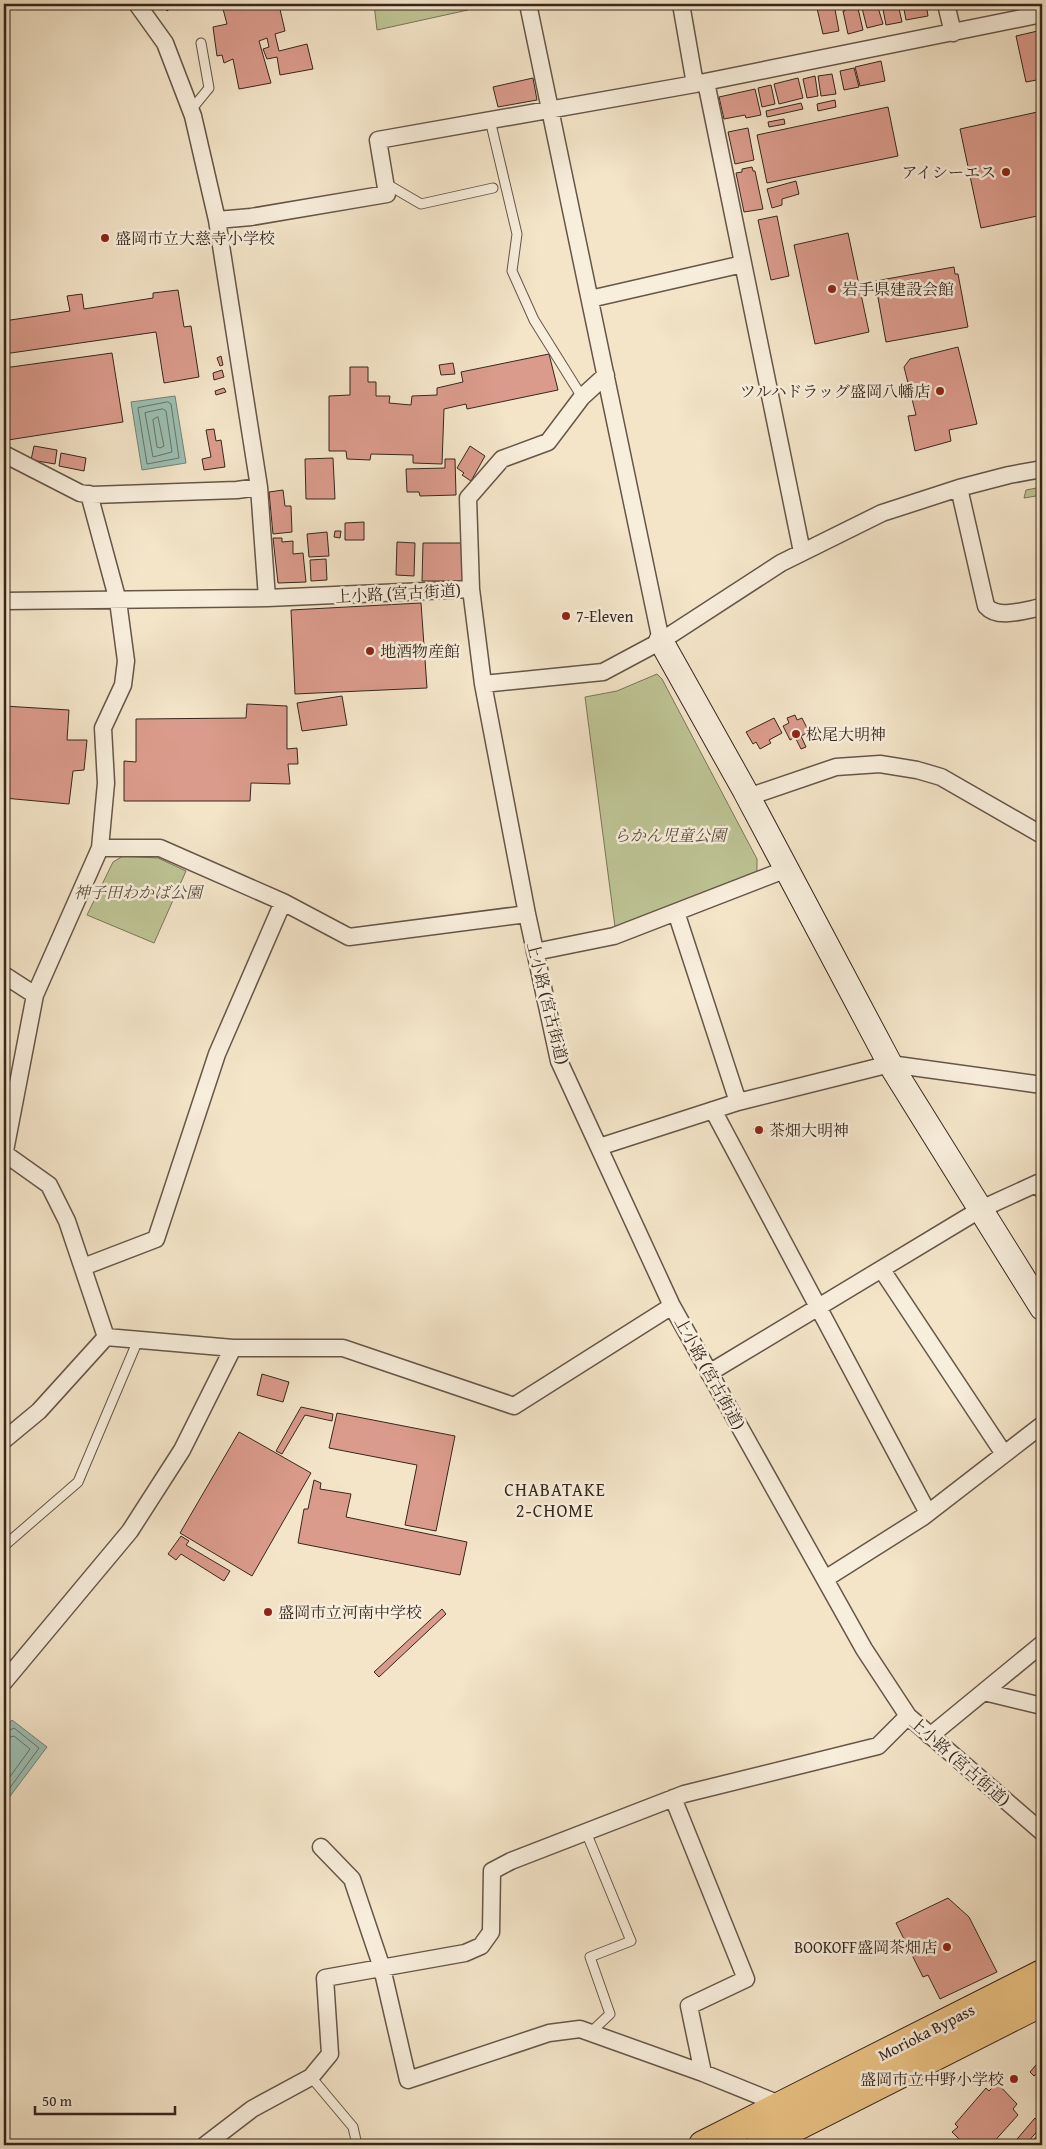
<svg xmlns="http://www.w3.org/2000/svg" width="1046" height="2149" font-family="'Gentium Book Plus','Noto Serif JP',serif">
  <rect width="100%" height="100%" fill="#f4e5c9"/>
  <filter id="stains"><feTurbulence type="fractalNoise" baseFrequency=".004" numOctaves="4"/><feColorMatrix values="0 0 0 0 .2 0 0 0 0 .09 0 0 0 0 .02 0 0 0 .5 -.17"/></filter>
  <radialGradient id="worn" r=".72"><stop offset=".6" stop-color="#630" stop-opacity="0"/><stop offset="1" stop-color="#630" stop-opacity=".3"/></radialGradient>
  <!-- green -->
  <path fill="#bec495" stroke="#7a7659" d="M374,4H467L468,10L377,30Z
    M1042,487V495L1024,498L1026,490Z
    M657,674L662,679L757,859V874L615,927L585,697L617,691Z
    M123,856L158,858L186,871L154,943L87,915L113,862Z"/>
  <!-- water -->
  <path fill="#9cbfb2" stroke="#738276" d="M175,396L186,463L142,470L131,402Z
    M12,1720L47,1747L5,1803L4,1730Z"/>
  <g fill="none" stroke-linecap="round" stroke-linejoin="round">
    <!-- shore -->
    <path stroke="#697368" stroke-width="1" d="M168,402L171,404L179,458L147,464L138,408Z
      M163,409L166,411L172,452L153,457L145,413Z
      M158,417L164,446L160,448L157,447L153,420Z
      M4,1733L14,1728L39,1748L4,1796
      M4,1739L14,1736L30,1749L4,1785"/>
  </g>
  <!-- building -->
  <path fill="#db9b8c" stroke="#36271d" d="M170,4L172,7L167,11L162,5Z
    M243,4H287L279,5L285,31L275,34L279,51L307,44L313,69L280,75L277,57L267,59L263,49L269,47L267,38L259,41L271,83L239,89L233,59L224,63L222,55L217,56L213,27L227,24L223,9Z
    M816,4H834L839,31L823,34Z
    M844,4H857L863,30L848,34L843,11H845Z
    M861,4H877L883,24L867,28Z
    M882,4H898L902,22L886,25Z
    M903,4H926L928,16L906,20Z
    M1042,30V79L1026,82L1016,36Z
    M881,61L885,81L860,86L855,67Z
    M854,68L859,87L844,90L840,71Z
    M832,74L836,94L821,96L818,76Z
    M815,76L818,96L807,98L803,79Z
    M533,78L537,100L498,107L493,87Z
    M798,78L803,98L779,104L774,84Z
    M771,85L775,104L762,107L758,88Z
    M755,89L761,115L746,118L745,115L724,119L719,97Z
    M835,100L836,107L818,111L817,104Z
    M801,103L803,109L767,117L766,111Z
    M888,107L898,156L767,183L757,135Z
    M1042,111V215L981,228L960,129Z
    M784,119L785,124L769,127L768,122Z
    M748,128L754,160L735,164L728,132Z
    M752,167L753,171H755L763,209L744,212L736,173L742,172V169Z
    M796,181L799,194L782,199V205L772,208L767,189Z
    M777,216L789,276L771,280L758,220Z
    M848,233L869,332L815,344L794,245Z
    M954,267L955,274H958L968,327L886,342L875,281Z
    M178,290L184,327L191,326L199,377L164,383L156,332L4,354V321L70,311L67,296L82,294L84,309L153,298V293Z
    M958,347L977,424L949,430L951,441L915,451L908,416L916,415L904,367L910,359Z
    M112,353L123,422L8,440L4,415V368Z
    M549,354L558,390L467,409L466,404L444,409L442,464L413,463V455L371,454L370,460L347,459L346,451H329V396L350,395V367H368V382H376V396H390L389,403L411,405L412,396L437,395V388L463,382L461,372Z
    M221,356L223,365L220,366L217,358Z
    M453,363L455,374L441,375L439,365Z
    M222,370L224,377L214,380L213,373Z
    M224,388L226,392L216,395L215,391Z
    M214,429L216,441L221,440L225,467L204,470L202,459L211,457L206,430Z
    M34,446L57,450L55,464L31,460Z
    M470,446L485,456L471,481L462,475L464,473L457,468Z
    M61,453L86,458L84,471L59,466Z
    M333,458L335,499H306L305,459Z
    M445,459H455L456,495L420,496L419,492H407L406,469L445,468Z
    M283,490L285,506H291L292,532L273,534L269,492Z
    M364,522V540H345V523Z
    M335,531H341L340,538L334,537Z
    M327,532L329,556L309,557L307,534Z
    M273,538H282V542L293,541V554L303,553L306,582L278,583Z
    M397,542L415,543L414,576L396,575Z
    M423,543H464L465,581H422Z
    M326,559L327,580L311,581L310,560Z
    M421,603L427,688L295,694L291,610Z
    M342,696L347,725L302,731L297,703Z
    M247,704L287,706V749L297,748L298,764H288L290,784L251,783L250,801H124V761L136,762V719L246,718Z
    M4,706L69,710L67,740H87L84,770L73,771L69,804L4,798Z
    M795,715L797,720L802,718L809,732L801,736L806,747L801,749L795,737L790,740L783,726L789,723L787,718Z
    M774,718L782,733L769,740L771,743L760,749L756,742L753,744L746,732Z
    M759,1125L765,1131L759,1136L753,1129Z
    M262,1374L289,1382L283,1402L257,1395Z
    M301,1407L333,1414L332,1421L305,1415L282,1454L276,1451Z
    M337,1413L455,1436L436,1531L405,1525L417,1465L329,1448Z
    M239,1432L311,1473L252,1576L180,1533Z
    M314,1480L321,1483L320,1489L351,1494L346,1517L467,1542L460,1575L298,1543L304,1509H308Z
    M181,1536L189,1541L186,1545L230,1571L224,1581L181,1554L176,1560L168,1554Z
    M442,1609L446,1614L379,1677L374,1672Z
    M948,1898L969,1917L997,1972L940,1999L928,1975L923,1977L896,1923Z
    M1036,2065L1041,2070L1034,2076L1030,2072Z
    M997,2083L1017,2104L1013,2109L1018,2115L991,2145H955L960,2140L952,2132L958,2127L955,2124L986,2088L989,2091Z
    M1035,2118L1042,2126L1025,2145H1012Z
    M1042,2130V2145H1029Z"/>
  <g fill="none" stroke-linecap="round" stroke-linejoin="round">
    <defs>
      <path id="lane" d="M191,110L209,88L201,43
        M490,120L517,234L512,271L534,320L582,397
        M385,183L421,204L493,188
        M4,1546L78,1482L138,1340
        M586,1832L631,1941L590,1957L610,2014L591,2032
        M311,2077L353,2127L357,2145"/>
      <path id="street" d="M137,4L165,43L193,116L217,220L259,487L267,598
        M528,4L661,641
        M681,4L695,84
        M946,4L953,33
        M706,82L802,552
        M217,220L251,217L387,194L378,140L695,84L1042,14
        M590,299L743,264
        M606,375L582,397L548,442L502,459L468,498L471,589L483,684L527,914L559,1061L672,1306L864,1649L908,1716L1042,1832
        M4,454L80,493L92,495L237,490L259,487
        M959,488L986,606C998,620 1025,610 1042,607
        M89,494L118,601L126,661L123,685L103,728L106,783L100,848
        M4,601L267,598L471,589
        M483,684L603,672L661,641L781,563L882,513L959,488L1009,475L1042,469
        M748,797L836,767L880,764L917,770L941,777L1042,835
        M676,912L738,1102
        M535,952L614,936L787,869
        M4,975L35,995
        M713,1110L928,1513
        M599,1147L738,1102L890,1064L1042,1085
        M4,1153L49,1185L67,1221L106,1337
        M4,1156L35,995L100,848H160L283,902L349,937L527,914
        M83,1267L156,1239L217,1054L283,902
        M882,1270L1004,1454
        M106,1337L233,1348H343L514,1406L672,1306
        M709,1373L981,1209L1038,1183L1042,1190
        M4,1440L39,1411L106,1337
        M825,1579L923,1517L1042,1425
        M4,1682L130,1531L182,1450L233,1348
        M984,1692L1042,1706
        M930,1736L1042,1644
        M673,1798L746,1979L689,2006L703,2073
        M321,1847L352,1879L382,1968L408,2080L549,2033L580,2029L703,2073L782,2105
        M205,2145L252,2109L311,2077L330,2054L325,1978L465,1953L481,1946L491,1932L492,1871L511,1861L684,1794L878,1746L908,1716"/>
      <path id="secondary" d="M661,641L745,791L890,1064L1042,1308"/>
      <path id="highway" d="M703,2145L1042,1974
        M760,2145L1042,2002"/>
    </defs>
    <!-- lane casing -->
    <use href="#lane" stroke="#665648" stroke-width="11"/>
    <!-- street casing -->
    <use href="#street" stroke="#665648" stroke-width="19"/>
    <!-- secondary casing -->
    <use href="#secondary" stroke="#36271d" stroke-width="26"/>
    <!-- highway casing -->
    <use href="#highway" stroke="#36271d" stroke-width="30"/>
    <!-- lane -->
    <use href="#lane" stroke="#f8eedc" stroke-width="9"/>
    <!-- street -->
    <use href="#street" stroke="#f8eedc" stroke-width="16"/>
    <!-- secondary -->
    <use href="#secondary" stroke="#f8eedc" stroke-width="24"/>
    <!-- highway -->
    <use href="#highway" stroke="#eac284" stroke-width="28"/>
  </g>
  <!-- markers -->
  <g fill="#8f2418" stroke="#f8eedc" stroke-width="2">
    <circle cx="1006" cy="172" r="5"/>
    <circle cx="105" cy="238" r="5"/>
    <circle cx="832" cy="289" r="5"/>
    <circle cx="940" cy="391" r="5"/>
    <circle cx="566" cy="616" r="5"/>
    <circle cx="370" cy="651" r="5"/>
    <circle cx="796" cy="734" r="5"/>
    <circle cx="759" cy="1130" r="5"/>
    <circle cx="268" cy="1612" r="5"/>
    <circle cx="947" cy="1947" r="5"/>
    <circle cx="1014" cy="2079" r="5"/>
  </g>
  <g text-anchor="middle" stroke-width="5" stroke-linejoin="round" paint-order="stroke">
    <!-- poi labels -->
    <g font-size="16" fill="#36271d" stroke="#f8eedc" text-anchor="start">
      <text x="996" y="178" text-anchor="end">アイシーエス</text>
      <text x="115" y="244">盛岡市立大慈寺小学校</text>
      <text x="842" y="295">岩手県建設会館</text>
      <text x="930" y="397" text-anchor="end">ツルハドラッグ盛岡八幡店</text>
      <text x="576" y="622">7-Eleven</text>
      <text x="380" y="657">地酒物産館</text>
      <text x="806" y="740">松尾大明神</text>
      <text x="769" y="1136">茶畑大明神</text>
      <text x="278" y="1618">盛岡市立河南中学校</text>
      <text x="937" y="1953" text-anchor="end">BOOKOFF盛岡茶畑店</text>
      <text x="1004" y="2085" text-anchor="end">盛岡市立中野小学校</text>
    </g>
    <!-- street labels -->
    <g font-size="16" fill="#36271d" stroke="#f8eedc">
      <text transform="translate(398 593) rotate(-3)" y="6">上小路 (宮古街道)</text>
      <text transform="translate(548 1003) rotate(76)" y="6">上小路 (宮古街道)</text>
      <text transform="translate(710 1373) rotate(61)" y="6">上小路 (宮古街道)</text>
      <text transform="translate(960 1761) rotate(41)" y="6">上小路 (宮古街道)</text>
      <text transform="translate(926 2032) rotate(-27)" y="6">Morioka Bypass</text>
    </g>
    <!-- park labels -->
    <g font-size="16" font-style="italic" fill="#584e3b" stroke="#f8eedc">
      <text x="670" y="841">らかん児童公園</text>
      <text x="138" y="898">神子田わかば公園</text>
    </g>
    <!-- neighbourhood labels -->
    <g font-size="18" letter-spacing="1" fill="#36271d" stroke="#f8eedc">
      <text x="555" y="1496">CHABATAKE<tspan x="555" dy="21">2-CHOME</tspan></text>
    </g>
  </g>
  <!-- margin -->
  <rect width="1046" height="2149" fill="none" stroke="#f4e5c9" stroke-width="20"/>
  <rect x="5" y="5" width="1036" height="2139" fill="none" stroke="#36271d" stroke-width="2.5"/>
  <rect x="10" y="10" width="1026" height="2129" fill="none" stroke="#36271d"/>
  <!-- scale -->
  <path d="M35 2106v8h140v-8" fill="none" stroke="#36271d" stroke-width="2.5"/>
  <text x="42" y="2106" font-size="15" fill="#36271d" stroke="#f8eedc" stroke-width="4" paint-order="stroke">50 m</text>
  <rect width="100%" height="100%" filter="url(#stains)"/>
  <rect width="100%" height="100%" fill="url(#worn)"/>
</svg>
